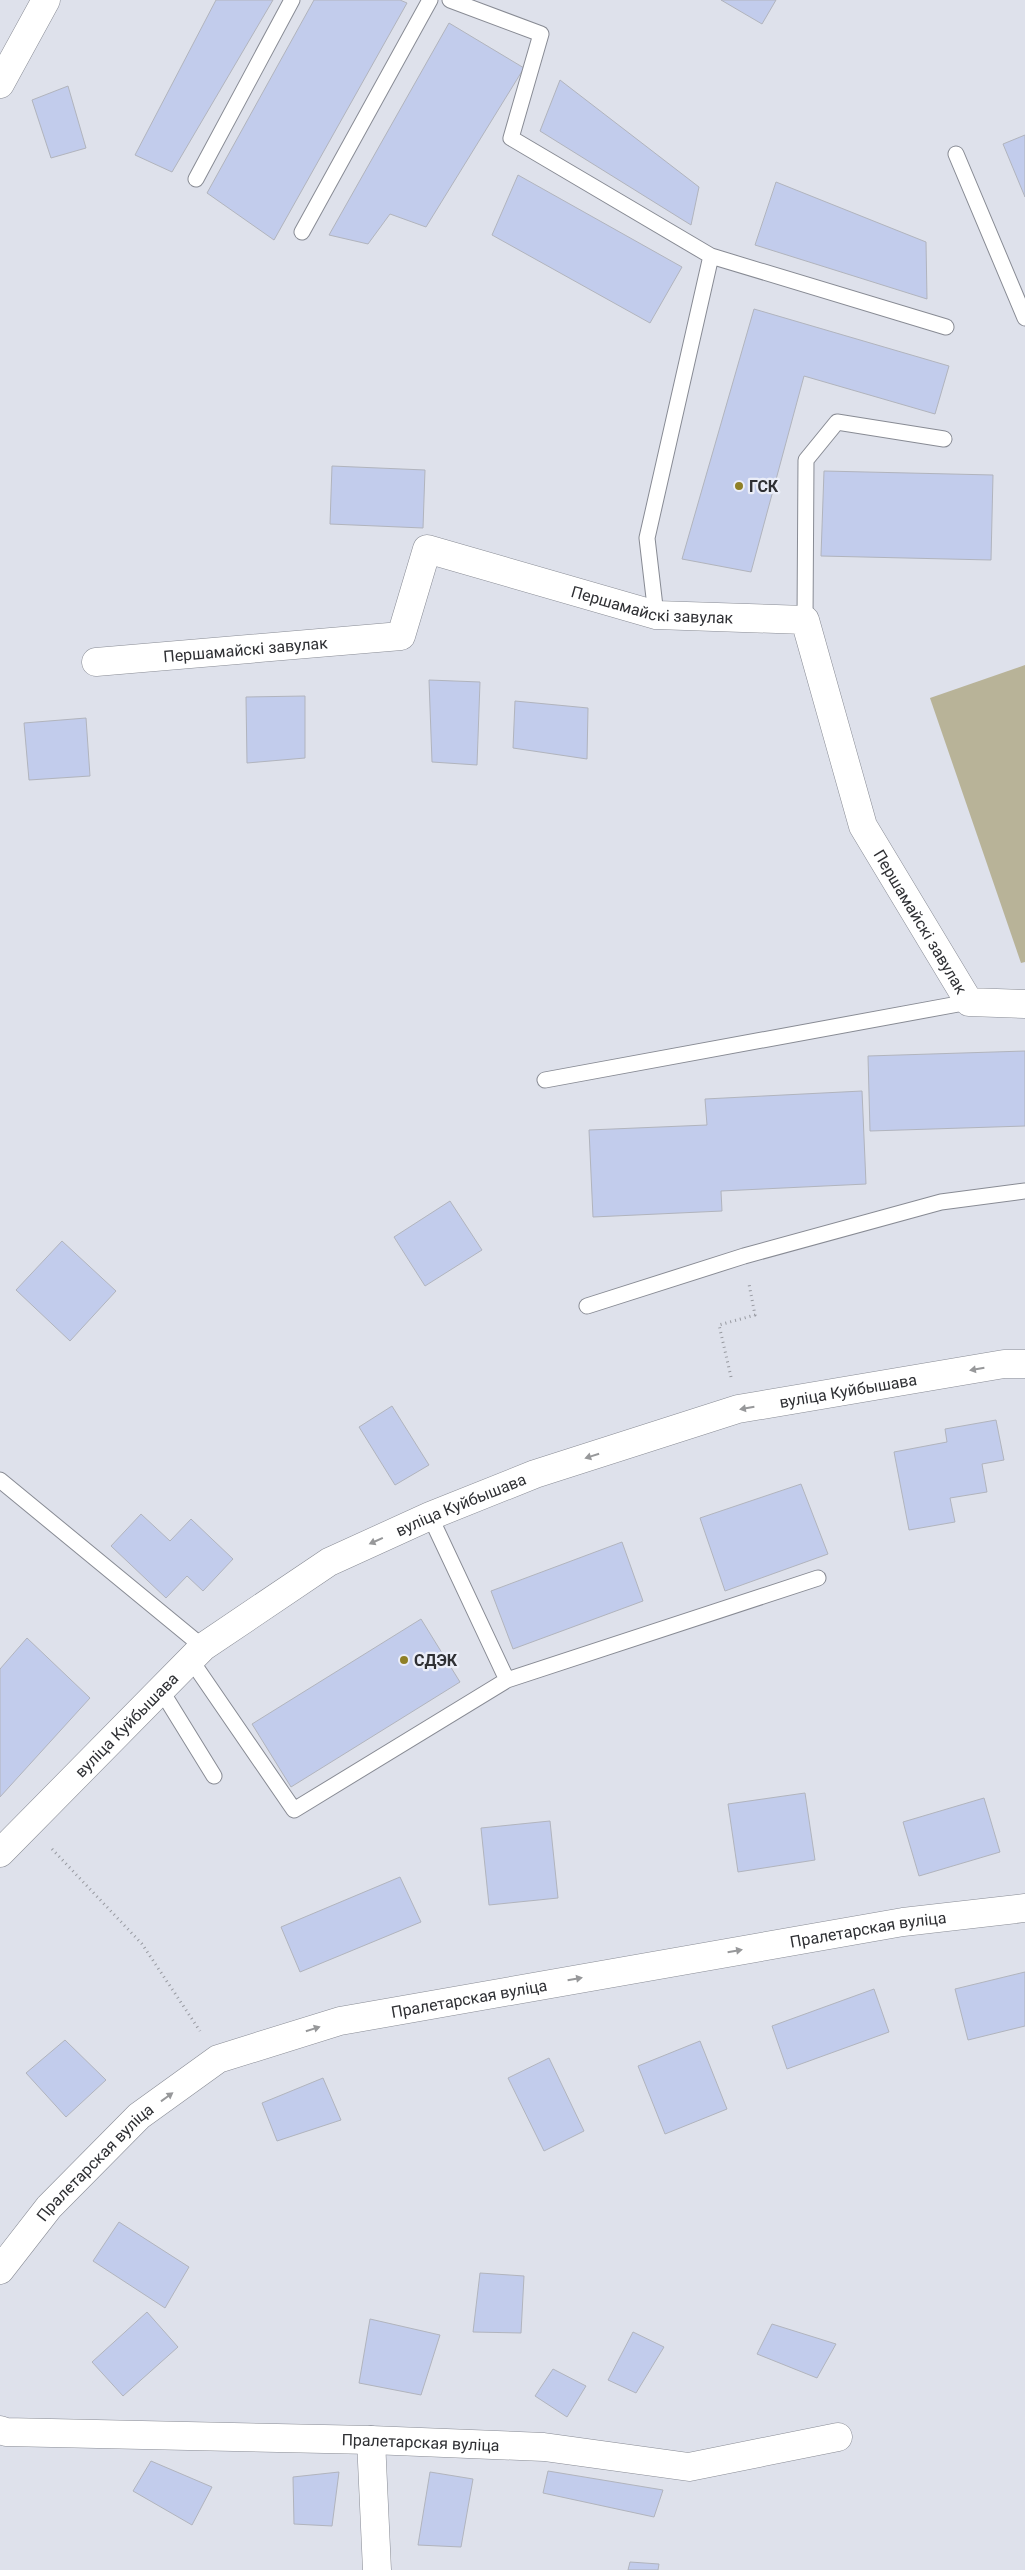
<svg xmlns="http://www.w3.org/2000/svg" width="1025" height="2570" font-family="Roboto,sans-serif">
  <rect width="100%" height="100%" fill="#dee1eb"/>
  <!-- green -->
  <path fill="#b8b398" d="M1025,665V962L1021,963L930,698Z"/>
  <!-- building -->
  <path fill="#c2ccec" stroke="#b1b4bd" d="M216,0H273L172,172L135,155Z
    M314,0H400L407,3L274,240L207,193Z
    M721,0H776L762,24Z
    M449,23L524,68L426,227L390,214L368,244L329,235Z
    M560,80L699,187L691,225L540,131Z
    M68,86L86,148L51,158L32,100Z
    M1025,135V197L1003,144Z
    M518,175L682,267L650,323L492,235Z
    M776,182L926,242L927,299L755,245Z
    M754,309L949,366L935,414L804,376L751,572L682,559Z
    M332,466L425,470L423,528L330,524Z
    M824,471L993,475L991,560L821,556Z
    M429,680L480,682L477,765L432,762Z
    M305,696V758L247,763L246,697Z
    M515,701L588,708L587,759L513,748Z
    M86,718L90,776L29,780L24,723Z
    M1025,1051V1126L870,1131L868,1056Z
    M862,1091L866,1184L721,1191L722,1211L593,1217L589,1130L707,1125L705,1099Z
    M450,1201L482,1250L425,1286L394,1237Z
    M62,1241L116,1291L70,1341L16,1290Z
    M392,1406L429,1465L395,1485L359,1427Z
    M996,1420L1004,1460L982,1464L987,1492L950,1498L955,1522L909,1530L894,1452L947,1442L945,1429Z
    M801,1484L828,1554L725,1591L700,1518Z
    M141,1514L170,1541L191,1519L233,1559L203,1591L187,1576L166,1598L111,1546Z
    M622,1542L643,1601L513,1649L491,1591Z
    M421,1619L460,1682L291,1787L252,1724Z
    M27,1638L90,1698L0,1797V1669Z
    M805,1793L815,1860L738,1872L728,1804Z
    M984,1798L1000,1852L919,1876L903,1822Z
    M550,1821L558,1898L489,1905L481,1828Z
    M400,1877L421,1922L300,1972L281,1927Z
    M1025,1972V2026L968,2040L955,1989Z
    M874,1989L889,2032L787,2069L772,2026Z
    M65,2040L106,2080L66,2117L26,2073Z
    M700,2041L727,2109L665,2134L638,2066Z
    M549,2058L584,2131L544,2151L508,2078Z
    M323,2078L341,2120L277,2141L262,2103Z
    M119,2222L189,2267L165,2308L93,2261Z
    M480,2273L524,2276L521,2333L473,2332Z
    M147,2312L178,2347L123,2396L92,2362Z
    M370,2319L440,2335L421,2395L359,2383Z
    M772,2324L836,2344L817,2378L757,2354Z
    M633,2332L664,2347L636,2393L608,2380Z
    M553,2369L586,2386L567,2417L535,2396Z
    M151,2461L212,2487L192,2525L133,2491Z
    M548,2471L663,2490L654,2517L543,2493Z
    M339,2472L332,2526L294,2524L293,2477Z
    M430,2472L473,2479L461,2547L418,2545Z
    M630,2562L659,2564L658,2570H628Z"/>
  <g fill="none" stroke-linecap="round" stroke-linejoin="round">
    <defs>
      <path id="service" d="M450,0L541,34L511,138L711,256L647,538L656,615
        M956,154L1025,318
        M196,179L292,0
        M302,232L430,0
        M711,256L946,327
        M805,620L806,460L837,422L944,439
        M545,1080L969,1002
        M587,1306L744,1256L941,1202L1025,1191
        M0,1480L203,1647
        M430,1516L507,1680
        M191,1660L294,1810L507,1680L818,1578
        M161,1690L214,1776"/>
      <g id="minor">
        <path d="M0,84L46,0"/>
        <path id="s1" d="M96,662L401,636L427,549L656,615L805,620L863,826L969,1002L1025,1004"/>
        <path id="s2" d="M0,2430L6,2432L371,2440L544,2447L689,2467L838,2437"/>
        <path d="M371,2440L377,2570"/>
      </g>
      <g id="secondary">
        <path id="s3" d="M0,1853L203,1647L329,1562L430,1516L535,1474L738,1409L1004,1364H1025"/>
        <path id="s4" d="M0,2270L49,2207L139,2116L218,2059L340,2021L903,1922L1025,1908"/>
      </g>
    </defs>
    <!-- service casing -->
    <use href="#service" stroke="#888b94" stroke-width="17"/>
    <!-- minor casing -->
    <use href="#minor" stroke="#888b94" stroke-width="29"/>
    <!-- secondary casing -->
    <use href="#secondary" stroke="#888b94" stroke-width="29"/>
    <!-- path -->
    <path stroke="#9799a0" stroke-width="3" stroke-dasharray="1 4" stroke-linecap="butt" d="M731,1377L719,1325L755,1315L749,1284
      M52,1849L142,1944L200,2031"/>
    <!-- service -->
    <use href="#service" stroke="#fff" stroke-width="15"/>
    <!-- minor -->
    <use href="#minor" stroke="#fff" stroke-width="28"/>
    <!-- secondary -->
    <use href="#secondary" stroke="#fff" stroke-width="28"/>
  </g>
  <!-- one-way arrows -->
  <defs><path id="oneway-solid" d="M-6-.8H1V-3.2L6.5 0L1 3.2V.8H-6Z" transform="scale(1.25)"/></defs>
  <g fill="#97989a">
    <use href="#oneway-solid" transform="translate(977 1369) rotate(170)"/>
    <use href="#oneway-solid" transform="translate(747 1408) rotate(170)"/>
    <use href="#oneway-solid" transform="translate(592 1456) rotate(162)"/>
    <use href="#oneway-solid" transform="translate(376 1541) rotate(156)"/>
    <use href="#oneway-solid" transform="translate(735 1951) rotate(-10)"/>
    <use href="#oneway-solid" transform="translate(575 1979) rotate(-10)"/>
    <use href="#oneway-solid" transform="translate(313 2029) rotate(-18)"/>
    <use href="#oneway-solid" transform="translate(167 2097) rotate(-36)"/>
  </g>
  <!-- markers -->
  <g fill="#8f8027" stroke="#ebeef8" stroke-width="2">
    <circle cx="739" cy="486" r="5"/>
    <circle cx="404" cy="1660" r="5"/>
  </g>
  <g text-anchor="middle" stroke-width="4.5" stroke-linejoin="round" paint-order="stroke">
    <!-- poi labels -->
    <g font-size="16" font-weight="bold" fill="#2f3034" stroke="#ebeef8" text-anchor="start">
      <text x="749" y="492">ГСК</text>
      <text x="414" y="1666">СДЭК</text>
    </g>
    <!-- street labels -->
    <g font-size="16" fill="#2f3034" stroke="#ebeef8">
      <text dy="6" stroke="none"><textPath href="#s1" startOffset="630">Першамайскі завулак</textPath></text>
      <text dy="6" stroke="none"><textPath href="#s1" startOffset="150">Першамайскі завулак</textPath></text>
      <text dy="6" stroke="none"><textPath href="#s1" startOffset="1110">Першамайскі завулак</textPath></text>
      <text dy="6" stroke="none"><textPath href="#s3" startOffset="990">вуліца Куйбышава</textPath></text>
      <text dy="6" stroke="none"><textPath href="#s3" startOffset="585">вуліца Куйбышава</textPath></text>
      <text dy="6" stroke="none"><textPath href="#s3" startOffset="180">вуліца Куйбышава</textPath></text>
      <text dy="6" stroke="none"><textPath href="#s4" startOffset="969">Пралетарская вуліца</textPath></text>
      <text dy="6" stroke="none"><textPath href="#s4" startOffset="564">Пралетарская вуліца</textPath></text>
      <text dy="6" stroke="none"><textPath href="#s4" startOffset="144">Пралетарская вуліца</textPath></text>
      <text dy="6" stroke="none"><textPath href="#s2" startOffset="421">Пралетарская вуліца</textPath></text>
    </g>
  </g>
</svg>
